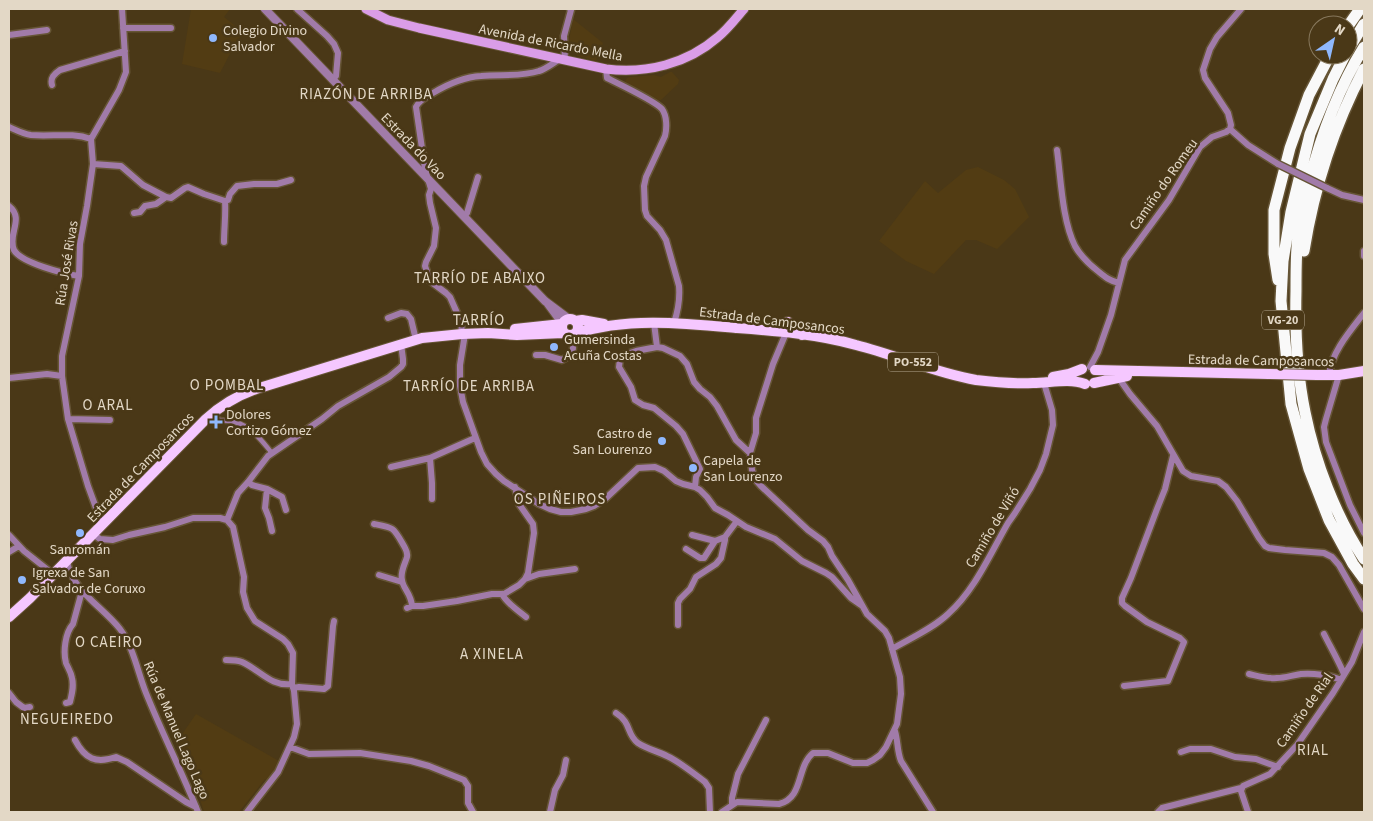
<svg xmlns="http://www.w3.org/2000/svg" width="1373" height="821" font-family="'Source Sans 3',sans-serif">
  <rect width="100%" height="100%" fill="#4a3817"/>
  <!-- built -->
  <path fill="#523c13" d="M191,9H230L224,17L244,33L236,42L220,73L182,64Z
    M573,19L603,43L596,61L578,56L570,49L569,40Z
    M670,72H672L679,80L678,84L661,100H655L628,86L625,81L627,78L630,77L654,75L661,77Z
    M978,167L1004,180L1015,189L1029,217L997,249L976,240H966L934,274L906,261L879,241L925,181L938,193L966,170Z
    M196,714L279,761L268,781L265,779L239,812H204L197,790L176,743Z"/>
  <g fill="none" stroke-linecap="round" stroke-linejoin="round">
    <defs>
      <path id="pedestrian" d="M216,418C222,423 228,419 235,422C252,427 261,440 272,453"/>
      <path id="minor" d="M297,9L327,36L334,44L338,53L336,76L333,79
        M123,28H171
        M9,35L47,30
        M565,60L564,36L571,10L570,9
        M606,69L607,78C619,84 655,101 662,109C667,116 667,128 665,136L646,177L644,186L645,210L647,216L660,230L666,240L679,286C680,298 678,311 674,323
        M52,85C50,78 54,74 60,70L125,51
        M9,127C16,130 23,134 31,135C51,137 72,132 91,139
        M1230,129L1248,145L1278,164
        M1057,150C1061,179 1062,220 1075,246C1080,255 1090,265 1099,272C1105,277 1110,281 1119,283
        M93,164L121,166L143,185L166,197L171,198L185,188L188,187L204,194L225,201L228,200L230,194L237,186L254,184H277L291,180
        M1327,188L1342,195L1364,200
        M9,206C25,219 7,234 14,250C21,263 65,274 79,276
        M134,213L140,212L145,206L156,204L166,197
        M463,216L467,213L478,177
        M224,242C224,228 226,215 225,201
        M1364,251V256
        M388,318L401,313L407,314L411,319L416,340
        M654,323L657,347
        M462,334L461,322L450,297L446,293L430,281L425,266L426,262L434,246L436,228L430,203L429,195L431,189L425,169L416,107C419,100 426,97 433,93C448,84 463,77 481,76C500,74 521,77 539,71C546,69 553,63 560,59
        M465,334L460,365V386L463,402L481,452L487,464L496,474L504,481L539,504L550,509L561,512H571L586,509L594,506L605,499L638,468L655,467L664,471L676,481L683,484L695,487L700,490L707,497L715,508L728,515L746,527L775,539L802,561L826,573L832,577L851,598L861,605
        M536,355H545L562,360C575,354 574,348 572,335
        M1090,367L1098,352L1111,315L1125,260L1169,200L1200,147L1212,137L1226,132L1230,129L1231,125L1228,113L1205,78L1203,70L1210,49L1217,37L1241,9
        M1329,375C1331,353 1350,331 1364,313
        M1339,375L1326,419L1324,427L1326,442L1350,505L1364,533
        M1118,377L1130,394L1157,426L1183,471L1191,476L1218,481L1226,487L1237,501L1259,538L1265,546L1269,548L1285,550L1324,553L1332,557L1339,565L1364,609
        M9,378L47,374L62,376
        M68,419L110,420
        M430,458L432,483V499
        M391,467L430,458L475,438
        M248,482L252,485L267,489L282,497L286,510
        M695,487L696,477L700,469L683,434L676,426L654,408L643,405L635,400L631,387L619,367L620,359L624,355L636,351L657,347L663,348L680,356L687,364L694,382L700,389L710,397L717,406L736,440L750,453
        M267,489L265,508L269,518L272,531
        M227,520L238,493L248,482L268,456L322,419L338,406L389,377L401,367L403,364V359L401,344
        M102,524L88,486L68,419L62,376V356L79,276L80,244L87,206L93,164L91,139L119,90L126,72L122,9
        M374,524C395,528 393,527 404,546C406,550 408,552 407,557C405,564 400,572 402,580C403,589 411,593 412,606
        M93,534L100,539L113,540L129,535L165,527L193,518H220L227,520L233,527L244,577L243,592L247,608L255,621L283,639L288,644L293,653L292,684L294,691L297,724L294,737L278,772L247,812
        M9,535L24,551L53,574
        M692,535L715,541
        M686,549L700,558H704L715,541L725,537
        M9,552L19,546
        M67,561C72,591 102,606 120,629C133,646 138,673 146,693C162,733 182,772 198,812
        M379,575L402,582
        M525,579L539,574L575,569
        M502,594C507,604 518,610 526,617
        M407,608L412,606H423L457,601L492,594H504L519,585L525,579L528,573L534,533L533,524L519,504L515,487
        M678,625V603L680,599L690,589L696,577L716,564L721,558L725,540V537L737,521
        M1324,634C1331,648 1338,660 1344,674
        M892,649C911,638 932,629 948,614C975,590 990,554 1008,523L1015,513L1030,489L1040,470L1046,454L1053,425L1052,410L1044,383
        M226,660C232,660 237,660 242,662C260,670 271,687 292,684
        M1249,674C1258,676 1268,679 1277,678C1285,678 1293,675 1301,674C1313,673 1330,675 1341,680
        M1124,686L1168,681L1184,642L1180,638L1147,622L1125,606L1122,603V598L1131,578L1157,509L1165,489L1173,456
        M293,688L299,687L324,689L328,686L333,626L334,621
        M9,693L16,702L24,708L30,707
        M66,703L70,702C72,694 74,686 72,678C71,672 68,668 66,663C63,652 65,633 73,624L82,591
        M616,713C632,723 626,734 638,743C647,749 657,751 667,756C680,762 693,773 705,782L709,788L710,812
        M895,731C898,741 897,751 901,761L933,812
        M75,740C85,759 96,764 116,757L127,762L186,802L196,807
        M290,747L309,754L360,753L411,761L429,766L464,780L468,786V803L473,812
        M1181,752L1190,749H1211L1235,757L1256,759L1278,767
        M732,805V798L738,774L766,720
        M550,812L555,790L563,775L566,760
        M722,812L737,802L779,804C804,798 796,767 813,753H828L853,763H867L873,760L880,755L886,747L897,724L901,694L900,677L889,638L885,631L867,614L848,580L832,556L828,547L823,541L808,530L761,486L755,479L752,470L750,453L756,433V418L773,364L786,333
        M1158,812L1162,808L1241,788
        M1248,812L1241,791L1243,786L1270,774L1297,745L1333,693L1352,662L1364,632"/>
      <path id="tertiary" d="M265,9L545,301L569,319
        M548,304L562,323"/>
      <path id="secondary" d="M366,9L388,20L419,28L606,69C646,74 687,64 718,37C728,29 736,18 744,9"/>
      <path id="primary" d="M562 327a8 8 0 1 1 16 0a8 8 0 1 1-16 0Z
        M575,321L582,320L604,324
        M515,329L562,324
        M769,329L788,322L802,335
        M574,334C626,317 683,323 736,328C776,331 817,334 856,345C896,355 935,373 976,380C993,382 1015,384 1033,383C1050,383 1069,378 1085,384
        M1095,370L1269,374
        M1317,375H1339L1364,371
        M1053,377L1069,374L1082,369
        M1094,383L1127,376
        M9,617L30,598L205,420C221,405 236,396 256,389L422,338L462,334L488,333L517,335L563,333"/>
      <path id="motorway" d="M1348,26L1360,9
        M1364,47C1338,89 1321,135 1309,183C1306,194 1303,205 1301,216C1296,240 1296,267 1296,291C1295,331 1297,373 1305,412C1315,462 1336,517 1364,559
        M1348,50L1364,24
        M1345,55L1333,79L1310,134L1291,212L1283,261L1281,301L1291,404L1309,469L1329,520L1353,564L1364,579
        M1304,251C1314,188 1334,126 1364,69
        M1278,280L1274,254V210L1290,148L1309,95L1330,55"/>
    </defs>
    <!-- pedestrian casing -->
    <use href="#pedestrian" stroke="#665536" stroke-width="7"/>
    <!-- minor casing -->
    <use href="#minor" stroke="#665536" stroke-width="9"/>
    <!-- tertiary casing -->
    <use href="#tertiary" stroke="#665536" stroke-width="10"/>
    <!-- secondary casing -->
    <use href="#secondary" stroke="#665536" stroke-width="11"/>
    <!-- primary casing -->
    <use href="#primary" stroke="#665536" stroke-width="12"/>
    <!-- motorway casing -->
    <use href="#motorway" stroke="#665536" stroke-width="14"/>
    <!-- pedestrian -->
    <use href="#pedestrian" stroke="#a17ba9" stroke-width="4.5"/>
    <!-- minor -->
    <use href="#minor" stroke="#a17ba9" stroke-width="6"/>
    <!-- tertiary -->
    <use href="#tertiary" stroke="#a17ba9" stroke-width="8"/>
    <!-- secondary -->
    <use href="#secondary" stroke="#da9de7" stroke-width="9"/>
    <!-- primary -->
    <use href="#primary" stroke="#f5c7ff" stroke-width="10"/>
    <!-- motorway -->
    <use href="#motorway" stroke="#f9f9f9" stroke-width="11"/>
    <defs>
      <path id="minor-bridge" d="M1278,164L1327,188"/>
      <path id="primary-bridge" d="M1269,374L1317,375"/>
    </defs>
    <!-- minor-bridge casing -->
    <use href="#minor-bridge" stroke="#665536" stroke-width="9" stroke-linecap="butt"/>
    <!-- primary-bridge casing -->
    <use href="#primary-bridge" stroke="#665536" stroke-width="12" stroke-linecap="butt"/>
    <!-- minor-bridge -->
    <use href="#minor-bridge" stroke="#a17ba9" stroke-width="6"/>
    <!-- primary-bridge -->
    <use href="#primary-bridge" stroke="#f5c7ff" stroke-width="10"/>
  </g>
  <!-- markers -->
  <g fill="#8fb8fd" stroke="#4a3817" stroke-width="2">
    <circle cx="213" cy="38" r="5"/>
    <circle cx="554" cy="347" r="5"/>
    <path d="M213.5 414.5h5v5h5v5h-5v5h-5v-5h-5v-5h5z"/>
    <circle cx="662" cy="441" r="5"/>
    <circle cx="693" cy="468" r="5"/>
    <circle cx="80" cy="533" r="5"/>
    <circle cx="22" cy="580" r="5"/>
  </g>
  <g text-anchor="middle" stroke-width="5" stroke-linejoin="round" paint-order="stroke">
    <!-- shield labels -->
    <g fill="#4a3817" stroke="#b5a892" stroke-width="1">
      <rect x="1262" y="310.5" width="42" height="19" rx="4"/>
      <rect x="888" y="352.5" width="50" height="19" rx="4"/>
    </g>
    <g font-size="12" font-weight="bold" fill="#e3d8c6">
      <text x="1283" y="324">VG-20</text>
      <text x="913" y="366">PO-552</text>
    </g>
    <!-- poi labels -->
    <g font-size="14" fill="#e3d8c6" stroke="#4a3817" text-anchor="start">
      <text x="223" y="35">Colegio Divino<tspan x="223" dy="16">Salvador</tspan></text>
      <text x="564" y="344">Gumersinda<tspan x="564" dy="16">Acuña Costas</tspan></text>
      <text x="226" y="419">Dolores<tspan x="226" dy="16">Cortizo Gómez</tspan></text>
      <text x="652" y="438" text-anchor="end">Castro de<tspan x="652" dy="16">San Lourenzo</tspan></text>
      <text x="703" y="465">Capela de<tspan x="703" dy="16">San Lourenzo</tspan></text>
      <text x="80" y="554" text-anchor="middle">Sanromán</text>
      <text x="32" y="577">Igrexa de San<tspan x="32" dy="16">Salvador de Coruxo</tspan></text>
    </g>
    <!-- street labels -->
    <g font-size="14" fill="#e3d8c6" stroke="#4a3817">
      <text transform="translate(551 42) rotate(11)" y="5">Avenida de Ricardo Mella</text>
      <text transform="translate(414 146) rotate(46)" y="5">Estrada do Vao</text>
      <text transform="translate(1163 184) rotate(-55)" y="5">Camiño do Romeu</text>
      <text transform="translate(66 263) rotate(-81)" y="5">Rúa José Rivas</text>
      <text transform="translate(772 320) rotate(7)" y="5">Estrada de Camposancos</text>
      <text transform="translate(1261 360) rotate(1)" y="5">Estrada de Camposancos</text>
      <text transform="translate(140 467) rotate(-46)" y="5">Estrada de Camposancos</text>
      <text transform="translate(992 527) rotate(-59)" y="5">Camiño de Viñó</text>
      <text transform="translate(1304 710) rotate(-55)" y="5">Camiño de Rial</text>
      <text transform="translate(177 730) rotate(67)" y="5">Rúa de Manuel Lago Lago</text>
    </g>
    <!-- neighbourhood labels -->
    <g font-size="15" letter-spacing="1" fill="#e3d8c6" stroke="#4a3817">
      <text x="366" y="99">RIAZÓN DE ARRIBA</text>
      <text x="480" y="283">TARRÍO DE ABAIXO</text>
      <text x="479" y="325">TARRÍO</text>
      <text x="227" y="390">O POMBAL</text>
      <text x="469" y="391">TARRÍO DE ARRIBA</text>
      <text x="108" y="410">O ARAL</text>
      <text x="560" y="504">OS PIÑEIROS</text>
      <text x="109" y="647">O CAEIRO</text>
      <text x="492" y="659">A XINELA</text>
      <text x="67" y="724">NEGUEIREDO</text>
      <text x="1313" y="755">RIAL</text>
    </g>
  </g>
  <!-- border -->
  <rect width="1373" height="821" fill="none" stroke="#e3d8c6" stroke-width="20"/>
  <!-- north arrow -->
  <g transform="translate(1333 40) rotate(34)"><circle r="24" fill="#4a3817" stroke="#87785d"/>
  <path d="M0-4L9 19L0 12L-9 19Z" fill="#8fb8fd"/>
  <text y="-8" font-size="14" font-weight="bold" text-anchor="middle" fill="#e3d8c6">N</text>
  </g>
</svg>
